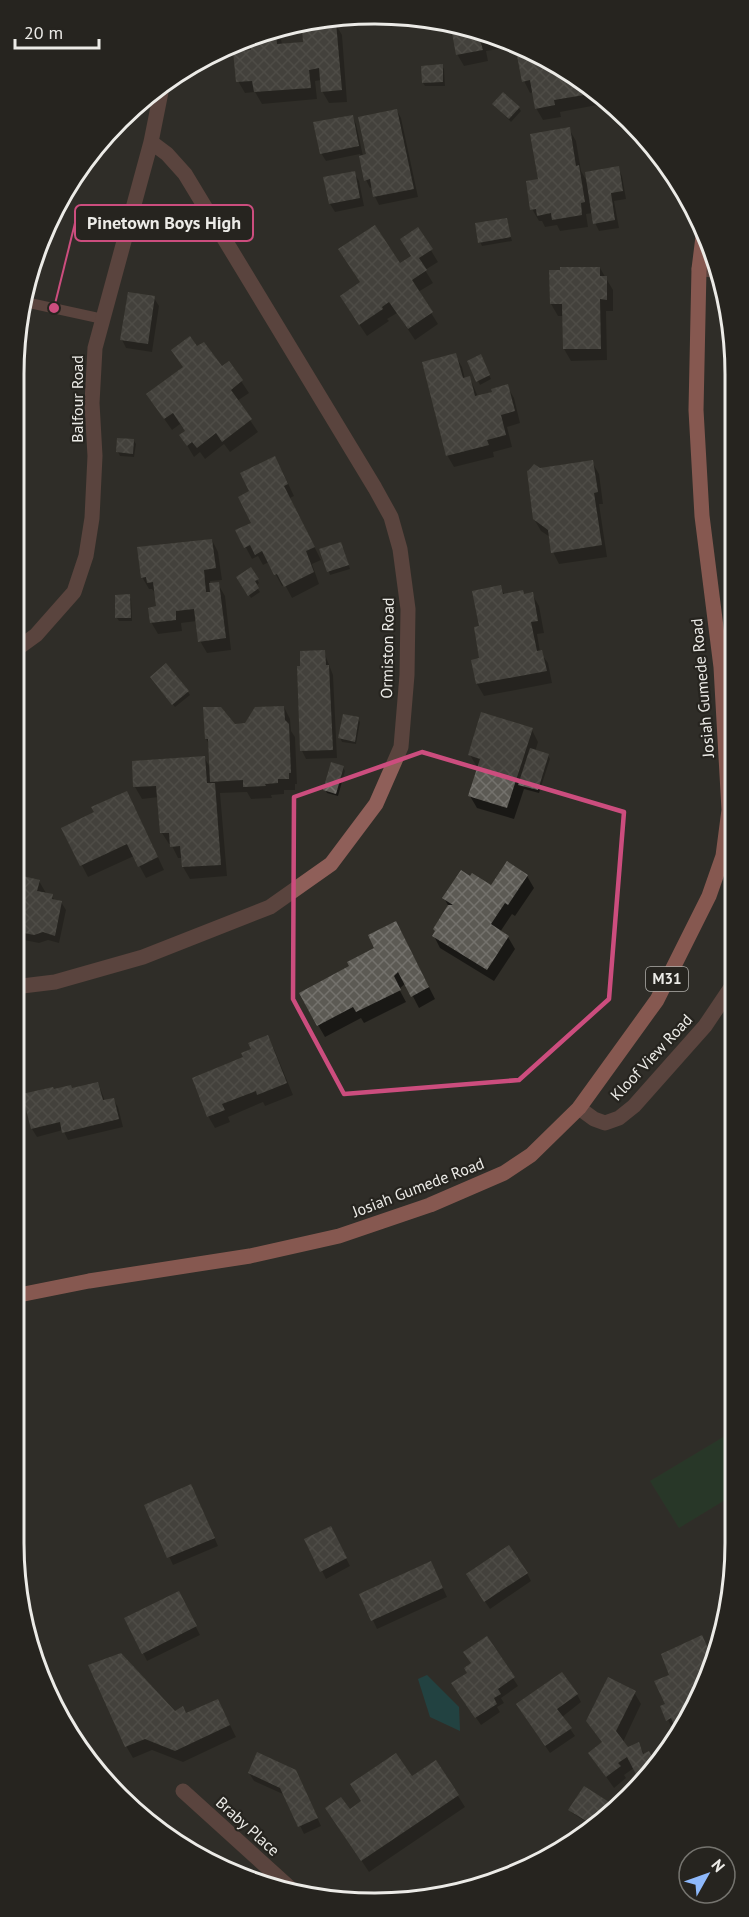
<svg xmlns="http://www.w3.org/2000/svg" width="749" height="1917" font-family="'PT Sans',sans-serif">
  <defs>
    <pattern id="building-cross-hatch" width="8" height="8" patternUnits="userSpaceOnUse" patternTransform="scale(1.5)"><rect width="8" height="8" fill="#5c5a54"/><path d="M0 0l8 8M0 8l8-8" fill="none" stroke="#74726d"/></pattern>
  </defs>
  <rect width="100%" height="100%" fill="#302e28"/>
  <!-- park -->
  <path fill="#214428" d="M735,1430V1494L679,1528L650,1481Z"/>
  <!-- water -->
  <path fill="#135c60" d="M427,1675L459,1707L460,1731L430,1717L418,1679Z"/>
  <!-- shadow -->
  <path fill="#0007" d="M335,23L342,35L347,102L329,103L322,91L321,80L315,81L317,99L262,104L255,92L245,93L238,81L252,51L251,41L280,33L282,45L305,43Z
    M452,28L490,33L517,46L486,51L488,61L464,66L457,54Z
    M517,46L575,75L608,103L560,112L561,117L543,120L536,108L533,92L530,93L524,81Z
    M442,66L444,69L445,86H425L423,83Z
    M494,104L519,108L521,111L511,122Z
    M397,111L401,118L418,197L379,205L375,197L373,187L370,188L366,180L360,154L326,161L321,153L352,116L356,124L363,156L367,155Z
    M569,129L576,141L581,171L588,183L618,168L622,176L626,199L614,201L619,228L599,231L595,223L593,213L586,214L588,227L560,231L557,225L545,227L542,221H539L532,209L539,181Z
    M354,173L359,181L364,206L335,212L330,204Z
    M506,219L512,241L482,246L480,242Z
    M418,229L438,262L425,270L433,283L418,292L438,324L415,340L397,313L387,319L389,321L367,336L348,308L400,265L412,257Z
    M43,240L48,242L50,246L46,255L38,250Z
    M600,268L613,290V311H606L607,360L571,361L564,349V316H558L551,304Z
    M154,298L159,306L152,352L126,348L122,340Z
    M197,348L221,368L229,363L249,393L237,401L258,432L230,452L224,444L205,459L200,452L194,457L188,447L181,436L186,432L180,424L172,430L155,406Z
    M455,355L462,367L465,379L470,378L478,397L494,393L507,386L514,398L520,423L507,427L512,447L493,452L494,457L454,467L447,455Z
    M482,360L491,379L480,385L478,381Z
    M14,392L20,409L14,412Z
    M134,441L136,444L134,457L120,456L118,452Z
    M592,462L599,474L603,504H599L607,557L559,564L553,552L550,537L541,531L534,519L540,469Z
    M281,469L294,496L290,498L321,560L312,564L319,584L292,598L285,585L282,586L269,562L263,565L258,556L252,559L237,531L253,523Z
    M212,540L218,552L222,580L210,581V584H218L225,596L231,650L207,653L200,641L197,621L181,623L182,631L158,634L151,622L158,608L156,594L152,589H149L142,577Z
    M343,547L350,569L330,575L321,550Z
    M251,569L259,583L256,586L260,592L251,598L238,578Z
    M500,587L505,595L532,594L539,606L544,633L537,634L540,652L548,663L552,683L484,696L477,684L472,661L481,659V627Z
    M129,596L131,599L132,621H119L117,618Z
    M324,652L333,675L337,758L306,759L302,751Z
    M153,681L188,692L190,695L175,707Z
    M284,707L290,719L291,731L295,737L297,784H295V790H284V794L271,795L272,798L251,799L247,792L220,793L227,876L190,879L183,867L182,858H178L171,844H169L162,833L159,797L142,799L135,787L204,757L211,769L210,745L206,739L234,725L246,724Z
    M358,719L360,722L356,744L342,742L340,738Z
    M532,730L538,742L535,752L548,755L550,759L539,793L524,789L514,819L477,808L470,796L479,768L477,767L470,755Z
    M343,767L345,771L338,796L327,793L325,789Z
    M133,804L164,870L146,878L134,856L88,877L63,829Z
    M14,875L39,881L46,893L52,896L55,901L61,902L66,910L59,943L48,940L39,943L14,938Z
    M527,876L534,888L515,916L512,914L500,932L508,937L515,949L494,981L440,948L434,936L449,907L444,898L491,887Z
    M402,934L435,999L419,1008L406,983L399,989L406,1002L364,1023L361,1018L325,1037L318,1025L351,967L376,948Z
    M267,1037L274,1049L293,1095L265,1106L263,1102L228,1117L230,1122L215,1128L208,1116L245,1058Z
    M98,1083L105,1101L113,1099L118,1107L123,1127L68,1140L63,1130L37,1137L32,1129L24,1095L72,1090Z
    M195,1494L218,1546L173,1565L146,1506Z
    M335,1536L350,1566L326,1579L322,1571Z
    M435,1571L447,1597L377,1629L361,1595Z
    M527,1573L531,1581L490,1609L472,1582Z
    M183,1601L200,1635L147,1661L143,1653Z
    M702,1637L713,1658L717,1656L716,1658L678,1730L674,1732L668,1720L667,1704L671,1675Z
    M487,1638L518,1686L501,1698L504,1703L497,1707L500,1712L481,1725L458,1692Z
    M634,1692L641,1704L623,1742L628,1749L638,1744L645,1755L634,1768L624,1775L626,1778L614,1788L590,1754L603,1743L588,1721Z
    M577,1694L581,1702L562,1717L575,1736L550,1753L522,1712Z
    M218,1701L236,1737L183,1762L152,1750L133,1758L126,1746L174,1713L186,1714Z
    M249,1773L300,1780L321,1826L304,1834L285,1795L254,1781Z
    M412,1778L458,1796L465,1807L369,1872L327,1809L349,1811Z
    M608,1803L610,1807L605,1814L593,1826L572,1813L570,1810Z"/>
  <!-- building -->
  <path fill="url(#building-cross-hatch)" d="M336,22L342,90L321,92L319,68L309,70L311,88L254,92L252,81L236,82L233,51L251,50L250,41L276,34L277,44L303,42L302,27L317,23Z
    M451,27L490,33L498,36L480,40L483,50L456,55Z
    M515,45L575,75L596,93L554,100L555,105L535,109L530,80L522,82Z
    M443,64V82L422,83L421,66Z
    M503,92L520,107L509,119L492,104Z
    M397,109L414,189L373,197L370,179L364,181L359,156L366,154L358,117Z
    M353,115L359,146L320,154L313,122Z
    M570,127L576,166L579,165L585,202L581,203L582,215L552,220L551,213L537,216L536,209L530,210L526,181L538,179L530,134Z
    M619,166L623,191L611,193L615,220L593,224L585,172Z
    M355,171L360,198L329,204L323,177Z
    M507,218L511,237L478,243L475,223Z
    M375,225L400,263L411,256L400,239L418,227L433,249L419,258L427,270L412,280L433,312L408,329L389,302L382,307L383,309L359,325L340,296L360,282L338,249Z
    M560,267H600V276H607V300L600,299L601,349H563L562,304H550L549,270H560Z
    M128,292L155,296L148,344L120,340Z
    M190,336L197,346L204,342L222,366L229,361L243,380L231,390L252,419L222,442L216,433L197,448L192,442L187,446L179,435L185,431L173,413L164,419L146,394L183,367L171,350Z
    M456,353L463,378L470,376L475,396L492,392L491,389L508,384L515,411L501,415L506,435L487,440L489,445L446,456L422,362Z
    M481,354L490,375L476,382L467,361Z
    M117,438L134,439L133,454L116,452Z
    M275,456L288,484L284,486L315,547L306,551L314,572L284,587L277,574L274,575L262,551L255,555L250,545L244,548L235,530L251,523L238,497L249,491L240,473Z
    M593,460L598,492L594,493L602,545L551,553L548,530L533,519L527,471L529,470L534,464L540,468Z
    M212,539L216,568L204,570L206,592H210L209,583L219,582L226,638L198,642L194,609L176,611V620L150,623L148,608L156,606L153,582L147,583L146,577L141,578L137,547Z
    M341,542L349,565L327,572L319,549Z
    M251,567L259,579L255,581L259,588L248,596L236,577Z
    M501,585L503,594L523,590L524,594L533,592L538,621L531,622L537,651L542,650L547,671L476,684L471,660L479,658L474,627L479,626L472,591Z
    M130,594L131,618H115V595Z
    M325,650L326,665H329L333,750L300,751L297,666H300V651Z
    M166,663L189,691L172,705L150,677Z
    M284,706L285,720L289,724L291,773H289V779H278V783L265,784L266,786L243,787V780L210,782L208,739H205L203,707H221L235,724L245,723L255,707Z
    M481,712L533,728L507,808L468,796L480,759L468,755Z
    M343,714L359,717L355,742L338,738Z
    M530,748L549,754L538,790L518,785Z
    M205,756L207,783H215L221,865L182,867L180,846L170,847L169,833H160L156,786L133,787L132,761Z
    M331,762L344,766L336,794L323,790Z
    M127,791L158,857L138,867L127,844L80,866L61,828L94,812L91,807Z
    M507,861L528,875L508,905L505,903L491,924L509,936L487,970L432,936L435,931L433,929L448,905H453L442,898L461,870L470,876L472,873L491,885Z
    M14,874L40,880L37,891L53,894L52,899L62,901L55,936L43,932L34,935L14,931Z
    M396,921L429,987L411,997L398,972L394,976L401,990L356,1012L353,1007L317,1026L299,993L349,966L347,962L374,948L368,935Z
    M268,1035L287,1083L257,1095L256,1091L222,1104L225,1110L207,1117L192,1078L243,1057L241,1053L251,1049L248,1043Z
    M98,1082L103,1100L114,1098L119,1119L62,1133L60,1122L31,1129L22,1094L53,1087L54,1089L71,1085L72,1088Z
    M191,1484L215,1538L167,1558L144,1505Z
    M331,1526L347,1558L320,1572L304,1539Z
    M509,1545L528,1573L484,1602L466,1574Z
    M431,1561L443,1588L371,1621L359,1594Z
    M179,1591L197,1626L142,1654L124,1618Z
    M702,1635L712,1657L717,1654L716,1658L677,1732L671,1718L666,1721L660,1706L665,1704L654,1681L669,1675L661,1654Z
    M487,1636L515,1677L498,1689L501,1694L494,1698L497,1704L475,1718L451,1683L467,1673L464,1668L471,1663L463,1652Z
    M121,1653L175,1711L183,1706L186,1713L218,1699L230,1725L175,1751L145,1739L125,1747L88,1665Z
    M562,1672L578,1694L557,1709L572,1728L545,1746L516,1704Z
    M608,1677L636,1691L616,1731L628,1747L639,1742L643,1754L649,1751L657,1766L640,1782L627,1757L618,1763L621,1766L606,1777L588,1753L602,1742L586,1721Z
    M257,1752L296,1770L318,1818L298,1827L280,1788L248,1773Z
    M396,1753L412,1776L436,1760L459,1795L361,1861L325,1808L341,1797L350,1809L361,1801L350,1784Z
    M584,1786L609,1802L593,1825L568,1810Z"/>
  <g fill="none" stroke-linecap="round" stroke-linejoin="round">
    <!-- service -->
    <path stroke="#8f5f59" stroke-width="10" d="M25,302L103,319"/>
    <!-- minor -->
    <path stroke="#8f5f59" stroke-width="15" d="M699,269L717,270
      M14,651L36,635L74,592L86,556L92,518L95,456L92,403L95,348L151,142L161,92
      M14,987L55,982L143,957L270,907L331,864L376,804L401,747L407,675L408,609L400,549L391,517L375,488L185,174L167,154L151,142
      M579,1108L594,1119L605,1123L619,1118L634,1106L705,1026L734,983
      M183,1791L289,1887"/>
    <!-- primary -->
    <path stroke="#f08d82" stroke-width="15" d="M14,1296L89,1281L250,1256L339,1236L430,1205L504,1173L531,1155L579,1108L657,1000L709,896L723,856L729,810L721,667L702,516L696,410L699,269L704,229"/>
  </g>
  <!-- marked area -->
  <path d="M0 0H749V1917H0ZM422,752L624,812L609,999L519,1080L344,1094L293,999L294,797Z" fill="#302e28" fill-opacity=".55" fill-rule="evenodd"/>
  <path fill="none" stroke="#cc4d7e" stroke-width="4.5" stroke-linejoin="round" d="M422,752L624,812L609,999L519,1080L344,1094L293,999L294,797Z"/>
  <g text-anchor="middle" stroke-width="4.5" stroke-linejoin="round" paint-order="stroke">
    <!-- shield labels -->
    <rect fill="#26241f" stroke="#b1afab" stroke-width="1.5" x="646" y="967" width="42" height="24" rx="4.5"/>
    <g font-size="15" font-weight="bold" fill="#ecebe7">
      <text x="667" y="984">M31</text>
    </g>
    <!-- street labels -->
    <g font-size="16" fill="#ecebe7" stroke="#26241f">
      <text transform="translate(77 399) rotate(-90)" y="6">Balfour Road</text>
      <text transform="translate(387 648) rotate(-89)" y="6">Ormiston Road</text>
      <text transform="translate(702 688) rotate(-95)" y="6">Josiah Gumede Road</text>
      <text transform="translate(651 1057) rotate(-47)" y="6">Kloof View Road</text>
      <text transform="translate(418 1187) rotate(-21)" y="6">Josiah Gumede Road</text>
      <text transform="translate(248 1826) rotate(42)" y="6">Braby Place</text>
    </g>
  </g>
  <!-- crop -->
  <path d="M0 0H749V1917H0ZM374 24H375A350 350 0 0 1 725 374V1543A350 350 0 0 1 375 1893H374A350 350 0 0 1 24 1543V374A350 350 0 0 1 374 24Z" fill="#26241f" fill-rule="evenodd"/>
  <path fill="none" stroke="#ecebe7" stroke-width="3" d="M374 24H375A350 350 0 0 1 725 374V1543A350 350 0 0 1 375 1893H374A350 350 0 0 1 24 1543V374A350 350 0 0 1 374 24Z"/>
  <!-- callouts -->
  <path fill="none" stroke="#cc4d7e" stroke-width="2" d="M54 308L75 223"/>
  <circle fill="#cc4d7e" stroke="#26241f" stroke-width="2" cx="54" cy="308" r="6"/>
  <rect fill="#26241f" stroke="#cc4d7e" stroke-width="2" x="75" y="205" width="178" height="36" rx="6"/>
  <g font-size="18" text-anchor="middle" font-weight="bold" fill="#ecebe7">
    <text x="164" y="229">Pinetown Boys High</text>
  </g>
  <!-- north arrow -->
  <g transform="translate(707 1875) rotate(50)"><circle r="28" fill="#26241f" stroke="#75746f" stroke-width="1.5"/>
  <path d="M0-4.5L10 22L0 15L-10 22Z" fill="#8eb9fc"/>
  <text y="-9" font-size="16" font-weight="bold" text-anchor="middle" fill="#ecebe7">N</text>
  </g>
  <!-- scale -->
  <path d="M15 39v9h84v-9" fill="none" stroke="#ecebe7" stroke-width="3"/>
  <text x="24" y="39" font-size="18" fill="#ecebe7" stroke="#26241f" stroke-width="4.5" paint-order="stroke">20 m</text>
</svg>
